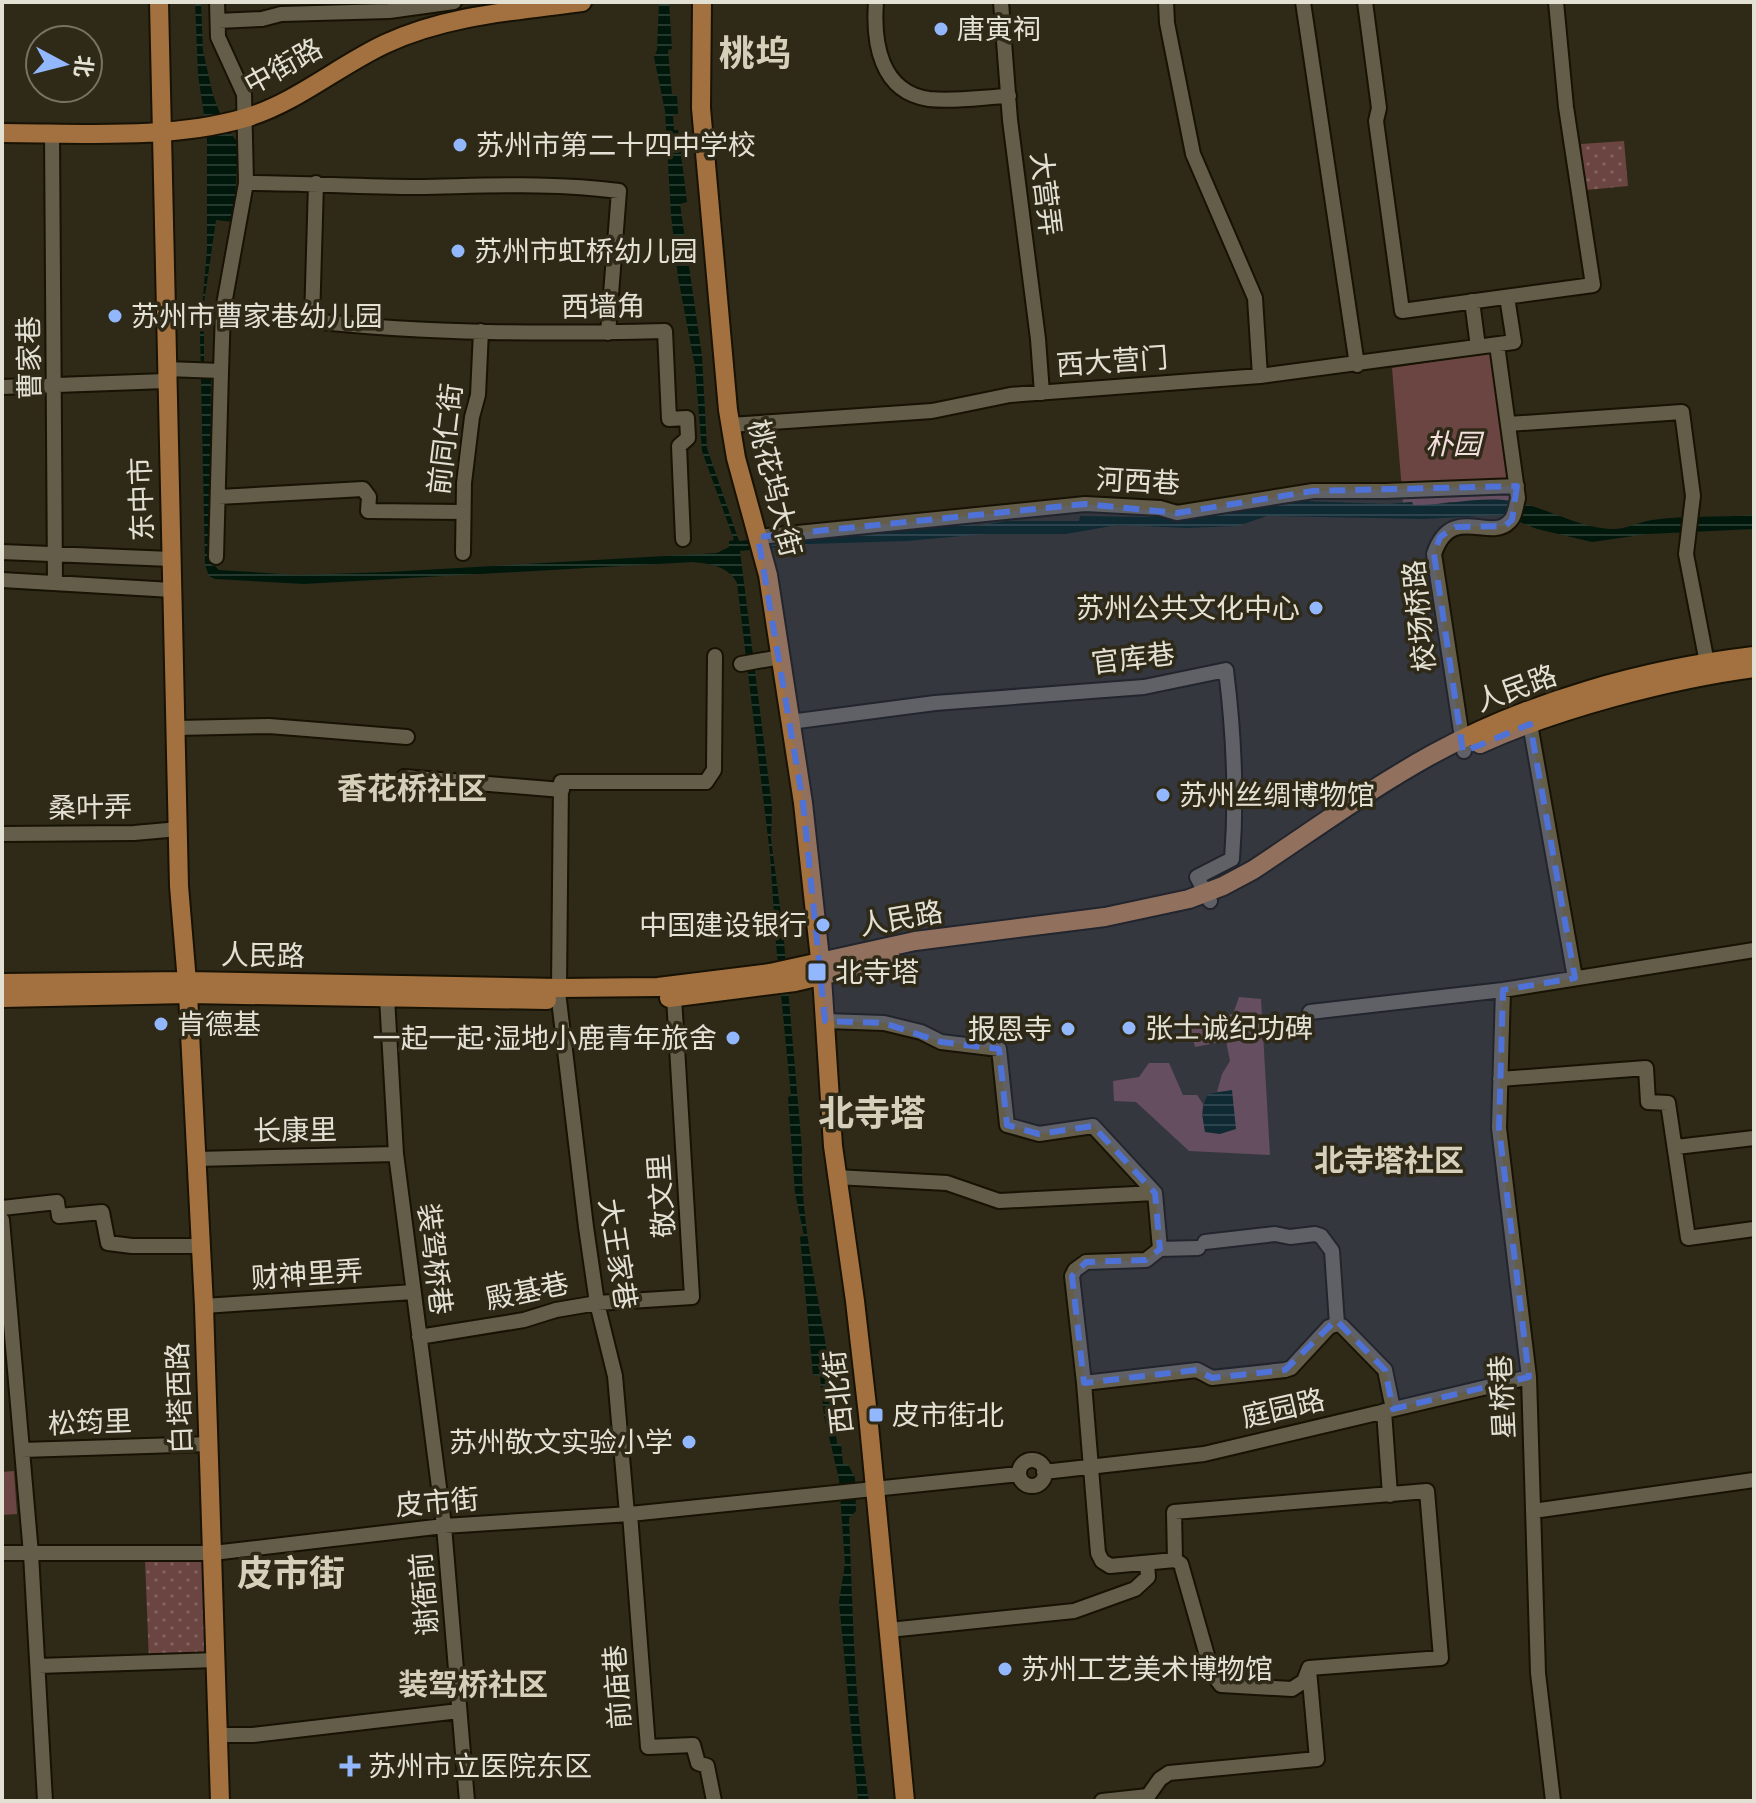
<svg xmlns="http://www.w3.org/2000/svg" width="1756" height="1803" font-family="'Source Serif 4','Noto Sans SC',serif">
  <defs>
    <pattern id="grass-dots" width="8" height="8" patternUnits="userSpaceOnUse" patternTransform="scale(2)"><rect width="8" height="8" fill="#6a4541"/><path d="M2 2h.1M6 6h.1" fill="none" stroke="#7f605c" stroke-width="1.8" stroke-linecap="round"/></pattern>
    <pattern id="water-rules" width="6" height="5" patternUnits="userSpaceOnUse" patternTransform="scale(2)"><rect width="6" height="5" fill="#00180c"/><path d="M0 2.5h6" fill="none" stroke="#25392e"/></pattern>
  </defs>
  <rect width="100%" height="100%" fill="#2f2918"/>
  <!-- grass -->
  <path fill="url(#grass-dots)" d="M1624,141L1628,186L1586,190L1581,144Z
    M145,1560H201L203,1565L205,1660L149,1662Z"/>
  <!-- garden -->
  <path fill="#6a4541" d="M1495,352L1516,502H1449L1429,506L1413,505L1412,502L1403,503L1392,368Z
    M1239,997L1261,999L1270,1155L1189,1151L1136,1102L1114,1101L1113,1081L1139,1077L1149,1063H1169L1183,1095H1197L1203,1104L1202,1118L1232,1091L1217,1092L1222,1074L1230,1061L1226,1041L1195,1047L1189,1022L1233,1014Z
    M14,1471L17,1514L2,1515V1472Z"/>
  <!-- water -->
  <path fill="url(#water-rules)" d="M195,2H201L203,51L213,95L224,124L238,143L234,222L216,220L204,303V366H211L210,549L212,563L219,570L299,575L388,572L717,553L729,547V541L734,540L702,451L695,367L678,277L671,215L665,111L654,57L657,50L659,2H669L672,49L668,50L672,95H677L678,114L673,115L674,130H678L687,202L680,204L702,356L707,448L739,541L973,518L975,526L1006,521H1079L1080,516L1149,517L1223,512L1279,500L1387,504L1412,502L1413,505C1445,506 1478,496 1511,501C1545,506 1575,527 1610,529C1626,530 1637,522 1652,520C1687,515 1719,518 1754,515V529L1648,534L1592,542L1537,529L1502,515L1425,519L1267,516L1238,526L1187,528L1118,525L1066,534H985L907,541L810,544L740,551L772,807L771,839L783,930L802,1149C800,1217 816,1285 827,1352C832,1382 833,1413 837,1444H841L843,1464H848L855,1478L856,1511L849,1518C853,1612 854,1707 869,1801H858L857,1788L839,1602L845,1564L839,1479L824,1416L820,1376L813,1375L800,1237L804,1236L795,1193L788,1097L791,1096L776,944L770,854L737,583C728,566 711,564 693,562L304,584L215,579L209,576L205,565L200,333L207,249V134L198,75Z
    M1232,1090L1236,1129L1220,1134L1205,1132C1202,1117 1201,1107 1208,1094Z"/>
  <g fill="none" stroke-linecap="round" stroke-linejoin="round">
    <defs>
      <path id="minor" d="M876,2C873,42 880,92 929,99C954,102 984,97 1009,96
        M1001,2L1010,120L1038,339L1042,393
        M1166,2L1167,23L1193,154L1255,298L1260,376
        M1303,2L1357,365
        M1365,2L1379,108L1376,121L1402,311L1593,285L1566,107L1556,2
        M218,21L262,19L281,14L389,11L454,2
        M52,133L55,583
        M246,183C304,183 360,187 418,187C485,186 553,182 619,191L608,333
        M316,183L312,321C429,334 548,334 665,331L669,419L687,418L688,438L679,446L683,539
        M1472,301L1478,347
        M166,369L221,371L223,310L246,183L244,94L218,37L217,2
        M2,387L166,381
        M1508,424L1682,412L1693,496L1686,554L1707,663
        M730,425L932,411L1010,395L1260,376L1514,342L1507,297
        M218,497L363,489L369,497L368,511L463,512
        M758,537L1085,504L1160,508L1177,513L1313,491H1385L1517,486
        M2,552L171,559
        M463,553L464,483L472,417L478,395L481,331
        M216,557L221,371
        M2,580L172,590
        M741,664L781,657
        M790,722L935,703L1144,687L1226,670C1234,734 1237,795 1232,859L1197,877L1210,901
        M1530,724L1575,978
        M177,728L269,726L407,737
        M1464,751L1434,554C1451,503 1490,542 1509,522C1515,517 1516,506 1518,498L1497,345
        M404,777L562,790
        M2,834L134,833L179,829
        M559,988L561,782H706L714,770L715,656
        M1503,990L1499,1128L1529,1377L1538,1673L1553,1801
        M387,998L396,1154L444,1526L467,1801
        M559,1000L586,1227L597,1303L615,1376L627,1514
        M1310,1012L1503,990L1754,950
        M825,1021L884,1023L921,1032L941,1042L999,1049L1007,1125L1039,1134L1093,1126L1155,1193L1160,1249
        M1500,1079L1646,1068L1648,1102L1668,1103L1688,1238L1754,1229
        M1676,1147L1754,1138
        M196,1159L396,1154
        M836,1177L947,1183L999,1201L1155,1193
        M2,1208L57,1202L59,1216L102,1212L108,1243L132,1246H200
        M2,1220L31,1554L45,1801
        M1205,1242L1275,1234L1290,1237L1315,1234L1321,1236L1332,1251L1337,1324
        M1198,1248L1160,1249L1146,1260L1086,1262L1075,1270L1072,1276L1084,1383L1098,1553L1102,1561L1110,1566L1175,1560L1181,1564L1212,1673L1221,1685L1292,1689L1304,1681L1309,1668
        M204,1306L413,1292
        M419,1337L524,1320L556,1310L597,1303L692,1297L674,997
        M1084,1383L1197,1370L1212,1378L1285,1370L1291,1368L1329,1327L1337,1324L1342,1326L1385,1370L1393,1409
        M1384,1411L1390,1495
        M22,1450L209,1444
        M1019 1473a13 13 0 1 1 26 0a13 13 0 1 1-26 0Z
        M1044,1472L1204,1454L1529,1377
        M1533,1511L1754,1480
        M630,1514L648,1747L693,1745L698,1763L707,1766L714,1801
        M2,1553H213L444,1526L630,1514L1019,1474
        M1175,1560L1174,1512L1427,1491L1441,1658L1309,1668
        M889,1630L1074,1611L1135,1589L1148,1577L1147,1563
        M38,1666L216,1660
        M218,1735H253L459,1711
        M1102,1801L1148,1796L1160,1779L1169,1773L1317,1759L1309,1670"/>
      <path id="major" d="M159,2L179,886L188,994L204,1306L220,1801
        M702,2L701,108L728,410L736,458L768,575L803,803L822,977L833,1146L855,1301L868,1415L905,1801
        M2,133C80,133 170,140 245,118C296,103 338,66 385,44C447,15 515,11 582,2
        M1480,744C1557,709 1670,679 1754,668
        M2,983L187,981L559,988L658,987L770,973L915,941L1105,917L1189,899L1223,886L1253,870C1312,831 1371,788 1433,754C1530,701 1644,669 1754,656
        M2,998L188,994L547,1000
        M669,998L795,982L891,959"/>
    </defs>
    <!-- minor casing -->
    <use href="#minor" stroke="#171203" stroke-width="18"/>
    <!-- major casing -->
    <use href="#major" stroke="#171203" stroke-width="22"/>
    <!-- minor -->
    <use href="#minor" stroke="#635d4a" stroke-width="14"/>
    <!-- major -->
    <use href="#major" stroke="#a2713f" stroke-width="18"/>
  </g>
  <!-- marked area -->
  <path fill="#4e72d7" fill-opacity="0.2" stroke="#4e72d7" stroke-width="6" stroke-dasharray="16 10" stroke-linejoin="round" d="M1517,486L1512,520L1505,526L1455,527L1440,537L1434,554L1463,752L1530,724L1575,978L1503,990L1499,1128L1529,1377L1393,1409L1385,1370L1336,1320L1285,1370L1212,1378L1197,1370L1084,1383L1072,1276L1086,1262L1146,1260L1160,1249L1155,1193L1093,1126L1039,1134L1007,1125L999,1049L941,1042L884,1023L825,1021L803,803L758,537L1085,504L1177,513L1313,491Z"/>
  <!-- markers -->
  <g fill="#93b7fd" stroke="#2f2918" stroke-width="3">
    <circle cx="941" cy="29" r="8"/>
    <circle cx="460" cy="145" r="8"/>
    <circle cx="458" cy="251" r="8"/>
    <circle cx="115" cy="316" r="8"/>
    <circle cx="1316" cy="608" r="8"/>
    <circle cx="1163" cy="795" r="8"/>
    <circle cx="823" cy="925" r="8"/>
    <rect x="807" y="962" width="20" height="20" rx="4"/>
    <circle cx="161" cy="1024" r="8"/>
    <circle cx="1129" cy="1028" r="8"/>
    <circle cx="1068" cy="1029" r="8"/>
    <circle cx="733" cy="1038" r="8"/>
    <rect x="868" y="1407" width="16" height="16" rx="4"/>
    <circle cx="689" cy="1442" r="8"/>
    <circle cx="1005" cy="1669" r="8"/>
    <path d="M346 1754h8v8h8v8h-8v8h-8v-8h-8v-8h8z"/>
  </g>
  <g text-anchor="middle" stroke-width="7" stroke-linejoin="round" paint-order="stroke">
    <!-- poi labels -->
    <g font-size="28" fill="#e3e0d4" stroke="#2f2918" text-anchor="start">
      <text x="957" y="39">唐寅祠</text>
      <text x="476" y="155">苏州市第二十四中学校</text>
      <text x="474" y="261">苏州市虹桥幼儿园</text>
      <text x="131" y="326">苏州市曹家巷幼儿园</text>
      <text x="1300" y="618" text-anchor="end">苏州公共文化中心</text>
      <text x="1179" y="805">苏州丝绸博物馆</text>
      <text x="807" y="935" text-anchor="end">中国建设银行</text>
      <text x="835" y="982">北寺塔</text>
      <text x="177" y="1034">肯德基</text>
      <text x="1145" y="1038">张士诚纪功碑</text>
      <text x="1052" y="1039" text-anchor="end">报恩寺</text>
      <text x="717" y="1048" text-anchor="end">一起一起·湿地小鹿青年旅舍</text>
      <text x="892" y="1425">皮市街北</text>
      <text x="673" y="1452" text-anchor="end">苏州敬文实验小学</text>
      <text x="1021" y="1679">苏州工艺美术博物馆</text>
      <text x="368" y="1776">苏州市立医院东区</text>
    </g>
    <!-- street labels -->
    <g font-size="28" fill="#e3e0d4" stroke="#2f2918">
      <text transform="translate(283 66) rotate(-29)" y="10">中街路</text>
      <text transform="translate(1046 194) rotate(83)" y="10">大营弄</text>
      <text transform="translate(603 306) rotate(-1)" y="10">西墙角</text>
      <text transform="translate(29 358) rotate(-91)" y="10">曹家巷</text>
      <text transform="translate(1112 361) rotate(-4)" y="10">西大营门</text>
      <text transform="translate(445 439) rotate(-83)" y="10">前同仁街</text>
      <text transform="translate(1138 481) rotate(3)" y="10">河西巷</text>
      <text transform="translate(775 488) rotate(76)" y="10">桃花坞大街</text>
      <text transform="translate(141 499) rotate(-92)" y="10">东中市</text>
      <text transform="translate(1419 616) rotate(-96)" y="10">校场桥路</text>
      <text transform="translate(1133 658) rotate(-7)" y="10">官库巷</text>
      <text transform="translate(1516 688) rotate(-20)" y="10">人民路</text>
      <text transform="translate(90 807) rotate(-1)" y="10">桑叶弄</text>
      <text transform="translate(901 918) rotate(-10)" y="10">人民路</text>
      <text transform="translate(263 955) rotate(1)" y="10">人民路</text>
      <text transform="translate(295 1130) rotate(-1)" y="10">长康里</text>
      <text transform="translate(661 1196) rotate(-94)" y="10">敬文里</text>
      <text transform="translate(618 1254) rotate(81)" y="10">大王家巷</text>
      <text transform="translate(435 1259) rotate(83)" y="10">装驾桥巷</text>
      <text transform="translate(307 1274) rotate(-4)" y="10">财神里弄</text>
      <text transform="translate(527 1291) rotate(-12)" y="10">殿基巷</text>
      <text transform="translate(838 1392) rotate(-96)" y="10">西北街</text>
      <text transform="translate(1502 1397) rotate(-93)" y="10">星桥巷</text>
      <text transform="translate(179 1398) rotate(-92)" y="10">白塔西路</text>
      <text transform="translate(1283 1408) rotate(-13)" y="10">庭园路</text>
      <text transform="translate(90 1422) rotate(-2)" y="10">松筠里</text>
      <text transform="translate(437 1502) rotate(-5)" y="10">皮市街</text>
      <text transform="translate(424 1594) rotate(-95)" y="10">谢衙前</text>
      <text transform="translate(617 1687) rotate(-94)" y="10">前庙巷</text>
    </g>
    <!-- park labels -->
    <g font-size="28" font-style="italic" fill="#f2dfdd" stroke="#2f2918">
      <text x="1453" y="454">朴园</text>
    </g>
    <!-- neighbourhood labels -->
    <g font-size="30" font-weight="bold" fill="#d6d0ba" stroke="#2f2918">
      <text x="412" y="799">香花桥社区</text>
      <text x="1389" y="1171">北寺塔社区</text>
      <text x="473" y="1695">装驾桥社区</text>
    </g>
    <!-- district labels -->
    <g font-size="36" font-weight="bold" fill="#d6d0ba" stroke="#2f2918">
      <text x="755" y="66">桃坞</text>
      <text x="872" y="1126">北寺塔</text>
      <text x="291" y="1586">皮市街</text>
    </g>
  </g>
  <!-- border -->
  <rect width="1756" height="1803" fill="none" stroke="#e3e0d4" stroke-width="8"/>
  <!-- north arrow -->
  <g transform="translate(64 64) rotate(97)"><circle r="38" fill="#2f2918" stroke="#777263" stroke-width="2"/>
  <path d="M0-6L14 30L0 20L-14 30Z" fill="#93b7fd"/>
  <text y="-12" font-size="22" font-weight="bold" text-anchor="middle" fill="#e3e0d4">北</text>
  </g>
</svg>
